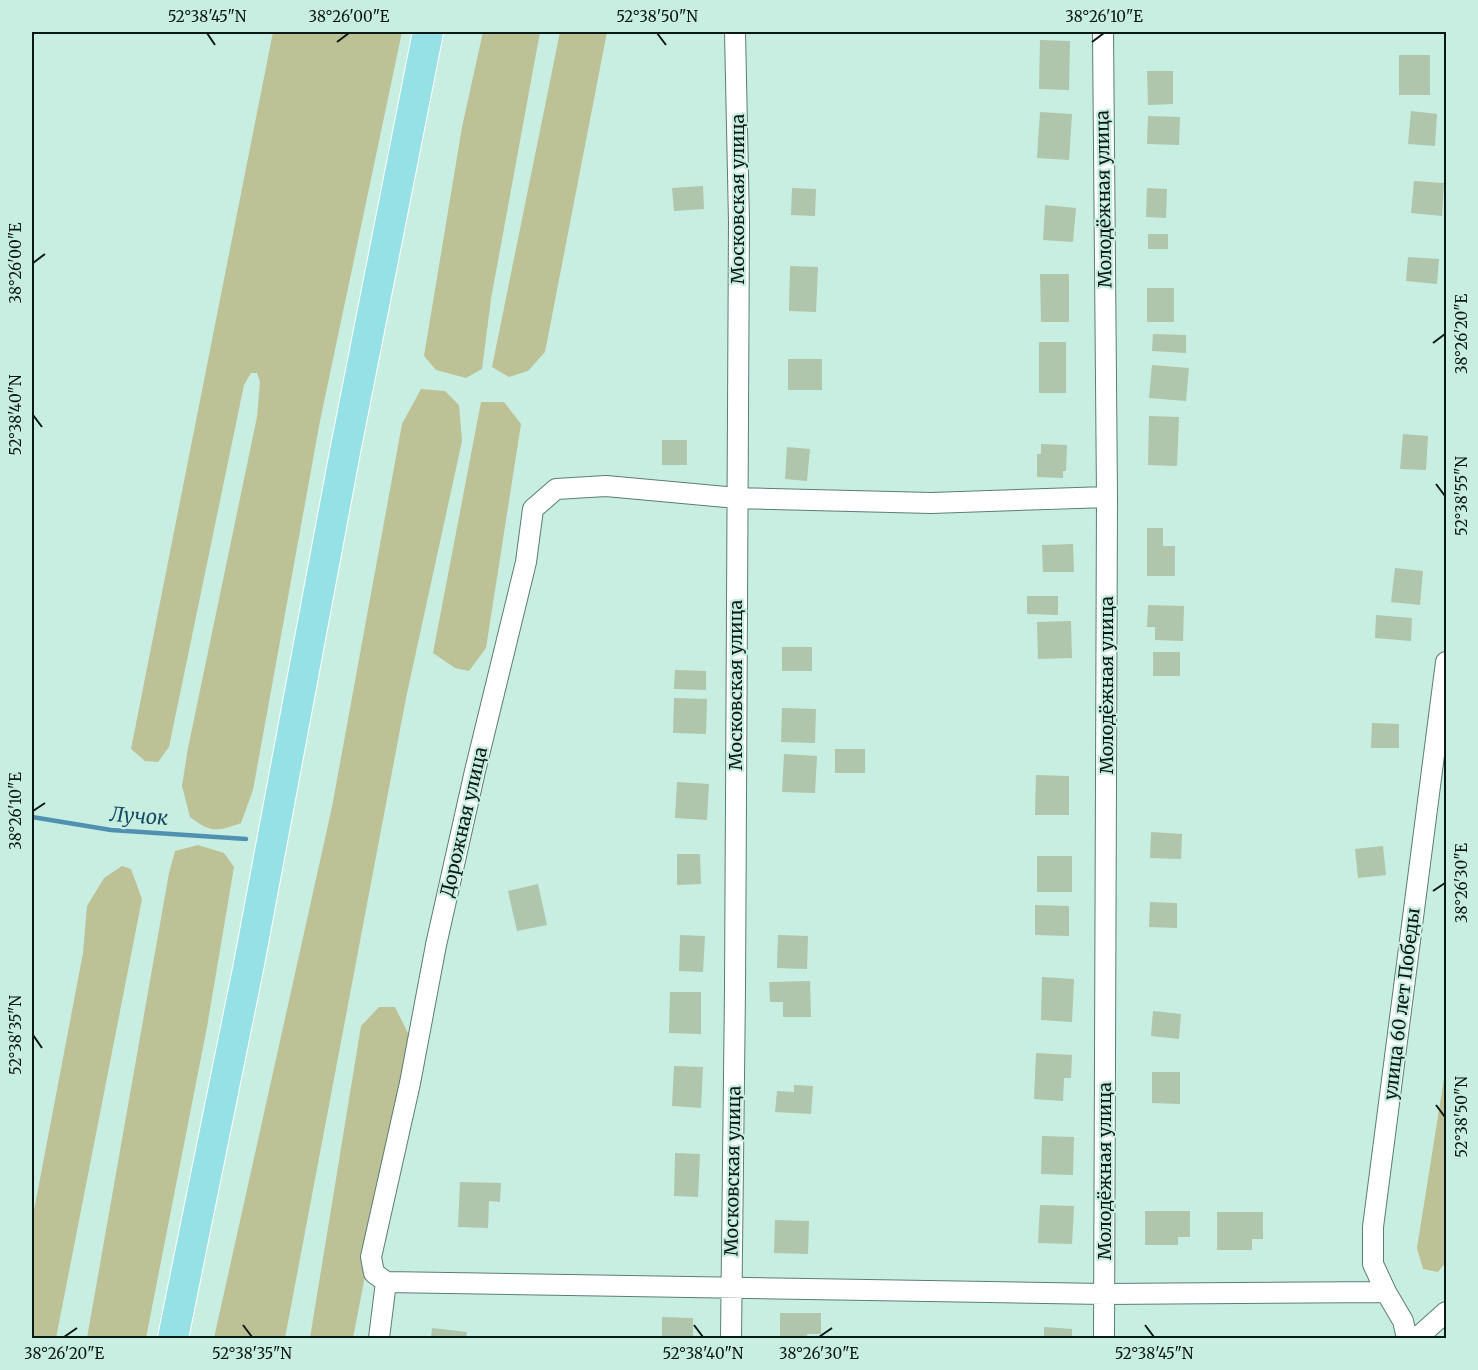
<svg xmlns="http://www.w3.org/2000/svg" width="1478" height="1370" font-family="Merriweather,serif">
  <rect width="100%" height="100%" fill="#c8eee1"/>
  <!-- green -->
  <path fill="#bdc196" d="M273,32H402L320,421L253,790L241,823C216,832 211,833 190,817L182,786L188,748L257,417L260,382L257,373H251L244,385L169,747L158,762L145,761L131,749Z
    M483,32H540L491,299L482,369L466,378L436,370L424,356L462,127Z
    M560,32H607L545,352L528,371L509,377L492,367Z
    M421,389L445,391L459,405L462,441L406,698L285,1338H214L332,807L402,424Z
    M481,402H504L521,424L486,648L469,671L455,668L433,653Z
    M198,845L224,853L234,867L207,1027L146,1338H87L169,873L175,851Z
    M122,866L131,869L142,899L56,1338H32V1221L83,953L87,906L104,878Z
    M379,1007H395L411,1039L353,1338H310L361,1026Z
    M1446,1066V1235L1445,1239L1446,1262L1438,1272L1423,1269L1417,1248Z"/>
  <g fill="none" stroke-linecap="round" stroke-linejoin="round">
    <!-- stream -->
    <path stroke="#5091b1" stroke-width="4.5" d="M32,817L111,830L246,839"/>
  </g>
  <!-- building -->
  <path fill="#afc5ac" d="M1040,40L1070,41L1069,90L1039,89Z
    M1399,55H1430V95H1399Z
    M1147,71H1173V104L1148,105Z
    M1411,111L1437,114L1435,146L1408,144Z
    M1040,112L1072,114L1069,160L1037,158Z
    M1148,116L1180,117L1179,145L1147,144Z
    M1414,181L1444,183L1442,216L1411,213Z
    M703,186L704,209L674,211L672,188Z
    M792,188L816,189L815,216L791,215Z
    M1147,188L1167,189L1166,218L1146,217Z
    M1045,205L1076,208L1073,242L1043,240Z
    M1148,234H1168V249H1148Z
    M1408,257L1439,259L1437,284L1406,281Z
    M790,266L818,267L816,312L789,311Z
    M1040,274H1069V322H1041Z
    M1147,288H1174V322H1147Z
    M1153,334L1186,335V353L1152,351Z
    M1039,342H1066V393H1039Z
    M788,359H822V390H788Z
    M1152,365L1189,368L1186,401L1149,398Z
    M1149,416L1179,417L1177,466L1148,465Z
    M1403,434L1428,436L1426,470L1400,469Z
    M662,440H687V465H662Z
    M1041,444L1067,445L1066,471H1063V478L1037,477V454H1041Z
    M787,447L810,449L807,481L785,479Z
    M1147,528H1163V546H1175V576H1147Z
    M1073,544L1074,572H1043L1042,545Z
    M1395,568L1423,571L1420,605L1391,602Z
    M1027,596H1058V615L1027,614Z
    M1148,605L1184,606L1183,641L1155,640V627H1147Z
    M1376,615L1412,618L1411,641L1375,638Z
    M1071,621L1072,658L1038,659L1037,622Z
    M782,647H812V671H782Z
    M1153,652H1180V676H1153Z
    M675,670L706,671V690L674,689Z
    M674,698L707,699L706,734L673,733Z
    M782,708L816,709L815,743L781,742Z
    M1372,723L1399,724V748H1371Z
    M835,749H865V773H835Z
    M784,754L817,756L815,793L782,792Z
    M1036,775L1069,776V815H1035Z
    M677,782L709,784L707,820L675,818Z
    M1151,832L1182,834L1181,859L1150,858Z
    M1383,846L1386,875L1358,878L1355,849Z
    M677,854H700L701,884L677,885Z
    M1037,856H1072V892H1037Z
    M538,884L547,925L517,931L508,891Z
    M1150,902L1177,903V928L1149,927Z
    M1035,905L1069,906V936L1035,935Z
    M680,935L705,936L703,972L679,971Z
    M778,935L808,936L807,969L777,968Z
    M1042,977L1074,979L1072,1022L1041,1020Z
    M810,981L811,1017H783V1002H770L769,982Z
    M670,992H701V1034L669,1033Z
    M1153,1011L1181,1014L1179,1039L1151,1036Z
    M1036,1053L1072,1055L1071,1078H1064L1063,1101L1034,1099Z
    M674,1066L703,1067L701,1108L672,1106Z
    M1152,1072H1180V1104L1152,1103Z
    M794,1085L813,1086L811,1114L775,1112L777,1091L794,1092Z
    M1042,1136L1074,1137L1073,1175L1041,1174Z
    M675,1153L700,1154L698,1197L674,1196Z
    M460,1182L501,1183L500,1202L489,1201L488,1228L458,1227Z
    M1040,1205L1074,1206L1072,1244L1038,1243Z
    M1145,1211H1190V1237H1178V1245H1145Z
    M1217,1212H1263V1239H1252V1250H1217Z
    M775,1220L809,1221L808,1254L774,1253Z
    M780,1313H821V1334H807V1338H780Z
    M662,1317L693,1318V1338H662Z
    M1044,1327L1072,1329V1338H1044Z
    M432,1328L467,1332L466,1338H431Z"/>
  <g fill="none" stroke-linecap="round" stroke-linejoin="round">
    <defs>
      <path id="street" d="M1103,32L1107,497L1104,1338
        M386,1282L1104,1294L1386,1292
        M379,1338L386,1282L374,1273L371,1257L410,1083L436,945L475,771L526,562L533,509L556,489L606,486L737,498L931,503L1107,497
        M731,1338L735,989L739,222L735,32
        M1407,1338L1403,1321L1386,1292L1373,1264V1227L1446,662
        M1417,1338L1446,1312"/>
      <path id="primary" d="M173,1338L249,964L345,452L428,32"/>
    </defs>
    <!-- street casing -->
    <use href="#street" stroke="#5b7e72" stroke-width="22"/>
    <!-- primary casing -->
    <use href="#primary" stroke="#fff" stroke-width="32"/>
    <!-- street -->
    <use href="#street" stroke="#fff" stroke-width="20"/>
    <!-- primary -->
    <use href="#primary" stroke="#95e1e6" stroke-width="30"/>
  </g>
  <!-- ticks -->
  <path fill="none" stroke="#0b1915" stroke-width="2" d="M207,33L215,45M657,33L666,45M337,42L349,33M1092,42L1104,33M33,263L45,254M1433,343L1445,334M33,415L42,427M1436,484L1445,496M33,811L45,803M1433,891L1445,883M33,1035L42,1048M1436,1105L1445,1117M243,1325L252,1337M694,1325L703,1337M1145,1325L1154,1337M64,1337L77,1328M819,1337L832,1328"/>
  <g text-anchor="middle" stroke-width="4.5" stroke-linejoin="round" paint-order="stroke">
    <!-- street labels -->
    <g font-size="18" fill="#0b1915" stroke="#c8eee1">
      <text transform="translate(738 199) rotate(-90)" y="6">Московская улица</text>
      <text transform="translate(1104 199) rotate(-91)" y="6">Молодёжная улица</text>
      <text transform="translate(736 685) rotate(-90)" y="6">Московская улица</text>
      <text transform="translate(1107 685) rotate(-90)" y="6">Молодёжная улица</text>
      <text transform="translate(464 822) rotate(-77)" y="6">Дорожная улица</text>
      <text transform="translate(1402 1004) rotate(-83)" y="6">улица 60 лет Победы</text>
      <text transform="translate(733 1171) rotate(-89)" y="6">Московская улица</text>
      <text transform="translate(1105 1171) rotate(-90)" y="6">Молодёжная улица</text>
    </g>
    <!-- water labels -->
    <g font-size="20" font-style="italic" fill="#174c64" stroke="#c8eee1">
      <text transform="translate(139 816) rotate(4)" y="7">Лучок</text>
    </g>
  </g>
  <!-- border -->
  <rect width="1478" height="1370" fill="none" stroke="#c8eee1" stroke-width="66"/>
  <rect x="33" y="33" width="1412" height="1304" fill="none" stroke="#0b1915" stroke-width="2"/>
  <g font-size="15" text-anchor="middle" fill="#0b1915">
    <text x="207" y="22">52°38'45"N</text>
    <text x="349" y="22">38°26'00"E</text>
    <text x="657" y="22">52°38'50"N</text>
    <text x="1104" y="22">38°26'10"E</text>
    <text transform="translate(16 263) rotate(-90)" y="5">38°26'00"E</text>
    <text transform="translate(1462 334) rotate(-90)" y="5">38°26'20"E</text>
    <text transform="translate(16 415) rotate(-90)" y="5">52°38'40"N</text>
    <text transform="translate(1462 496) rotate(-90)" y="5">52°38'55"N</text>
    <text transform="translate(16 811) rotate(-90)" y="5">38°26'10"E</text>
    <text transform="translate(1462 883) rotate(-90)" y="5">38°26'30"E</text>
    <text transform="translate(16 1035) rotate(-90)" y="5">52°38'35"N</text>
    <text transform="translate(1462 1117) rotate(-90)" y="5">52°38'50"N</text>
    <text x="64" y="1359">38°26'20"E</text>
    <text x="252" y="1359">52°38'35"N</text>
    <text x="703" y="1359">52°38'40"N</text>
    <text x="819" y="1359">38°26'30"E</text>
    <text x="1154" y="1359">52°38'45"N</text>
  </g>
</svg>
